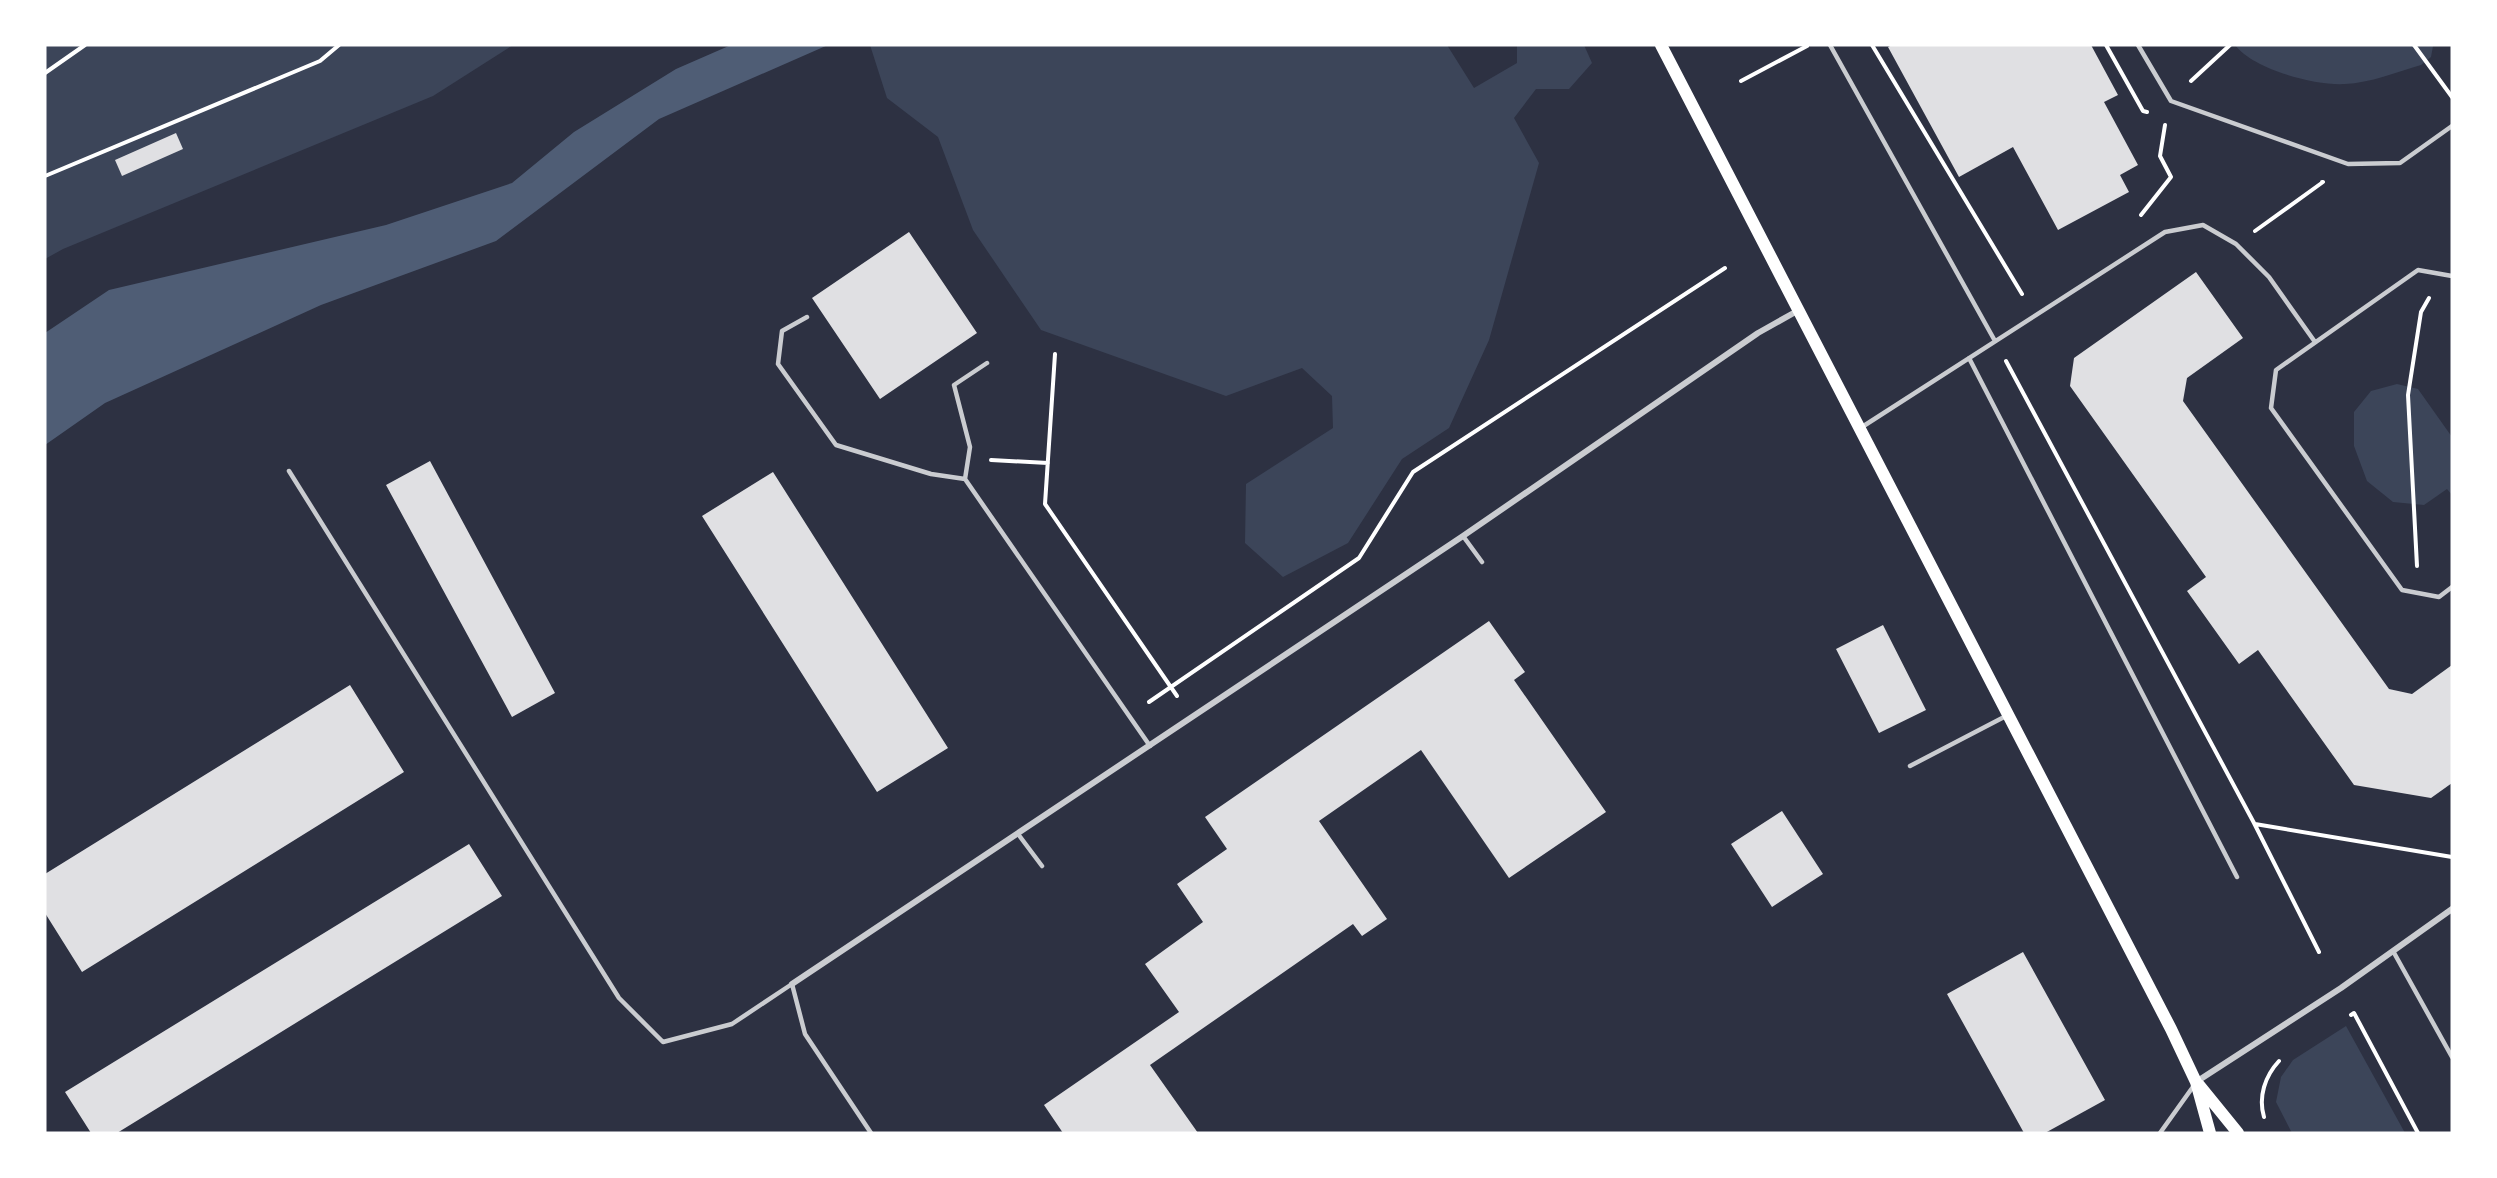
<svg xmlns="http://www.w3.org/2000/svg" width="2497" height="1178" font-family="Barlow,sans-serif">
  <rect width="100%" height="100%" fill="#2d3142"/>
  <!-- green -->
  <path fill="#3c4559" d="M45,45H513L433,96L63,249L45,259Z
    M870,45H1447L1474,88L1517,63V45H1584L1592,63L1569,89H1536L1514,118L1539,163L1489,340L1449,428L1402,459L1348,543L1283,577L1245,543L1246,484L1333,428L1332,396L1302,368L1226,396L1041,330L973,230L938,137L887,98Z
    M2235,45H2433V46L2431,57L2421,65C2397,72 2370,83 2345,84C2315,86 2253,69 2235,45Z
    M2397,384L2418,389L2452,437V495L2447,489L2424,505L2393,502L2367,481L2354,446V412L2371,391Z
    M2346,1026L2405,1133H2292L2276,1102L2281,1077L2293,1060Z"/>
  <!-- water -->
  <path fill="#4f5d75" d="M731,45H828L659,119L496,241L321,305L105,403L45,445V333L109,290L386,225L512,183L574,132L676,69Z"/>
  <!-- building -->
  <path fill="#e0e0e3" d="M1892,45H2091L2118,95L2104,102L2138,165L2120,175L2129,192L2058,230L2013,147L1959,177L1888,47Z
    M176,133L183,149L122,176L115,160Z
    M909,232L977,333L880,399L812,298Z
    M2196,272L2243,338L2187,378L2183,401L2389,689L2412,694L2452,665V783L2431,798L2354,785L2258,650L2239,664L2187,591L2206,577L2070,386L2074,358Z
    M430,461L555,693L512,717L386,485Z
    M773,472L948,748L877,792L702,516Z
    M1489,621L1525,672L1514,680L1606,812L1509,878L1421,750L1319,821L1387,919L1362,936L1353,924L1150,1065L1198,1133H1063L1044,1105L1179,1012L1145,964L1203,922L1177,884L1227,849L1205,817Z
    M1883,625L1926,710L1879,733L1836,649Z
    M350,685L404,772L82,972L45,913V874Z
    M1782,811L1823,874L1772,907L1731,844Z
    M469,844L502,896L117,1133H91L65,1092Z
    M2023,952L2105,1100L2045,1133H2024L1947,994Z"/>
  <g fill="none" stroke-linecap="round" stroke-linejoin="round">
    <!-- path -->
    <path stroke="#fff" stroke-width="4" d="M1872,45L2022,294
      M2106,45L2143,111L2147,112
      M2414,45L2452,97
      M45,73L85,45
      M1741,81L1807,46
      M2191,81L2230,45
      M45,176L320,61L339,45
      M2141,215L2171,177L2160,156L2165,125
      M2255,231L2323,182H2322
      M1055,354L1045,504L1177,696
      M2006,361L2254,823L2319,952
      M991,460L1048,463
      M2417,566L2408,395L2421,312L2429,298
      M1149,702L1359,558L1413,472L1725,268
      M2255,824L2452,857
      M2351,1015L2354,1013L2418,1133
      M2264,1117C2258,1097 2265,1076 2279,1061"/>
    <!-- service -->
    <path stroke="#caccd0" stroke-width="4.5" d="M1830,45L1995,341
      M2138,45L2171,101L2348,164L2400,163L2452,126
      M2452,276L2418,270L2276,370L2271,408L2402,590L2439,597L2452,587
      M807,317L782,331L778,364L836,445L931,474L965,479
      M1969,358L2237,877
      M987,363L954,385L970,447L965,479L1150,746
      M1862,427L2165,232L2203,225L2236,244L2269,277L2315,342
      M289,471L619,998L663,1042L732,1024L792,984L805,1034L871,1133
      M1463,536L1482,562
      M1910,766L2006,716
      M1018,834L1042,866
      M2393,951L2452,1057
      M2160,1133L2195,1084"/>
    <!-- minor -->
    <path stroke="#caccd0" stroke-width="6" d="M792,984L1463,536L1758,333L1799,310
      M2196,1082L2341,988L2452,909"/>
    <!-- secondary -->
    <path stroke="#fff" stroke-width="12" d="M1661,45L2171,1029L2196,1082L2210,1133
      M2199,1085L2238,1133"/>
  </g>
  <!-- border -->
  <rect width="2497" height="1178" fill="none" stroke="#ffffff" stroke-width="93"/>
</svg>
